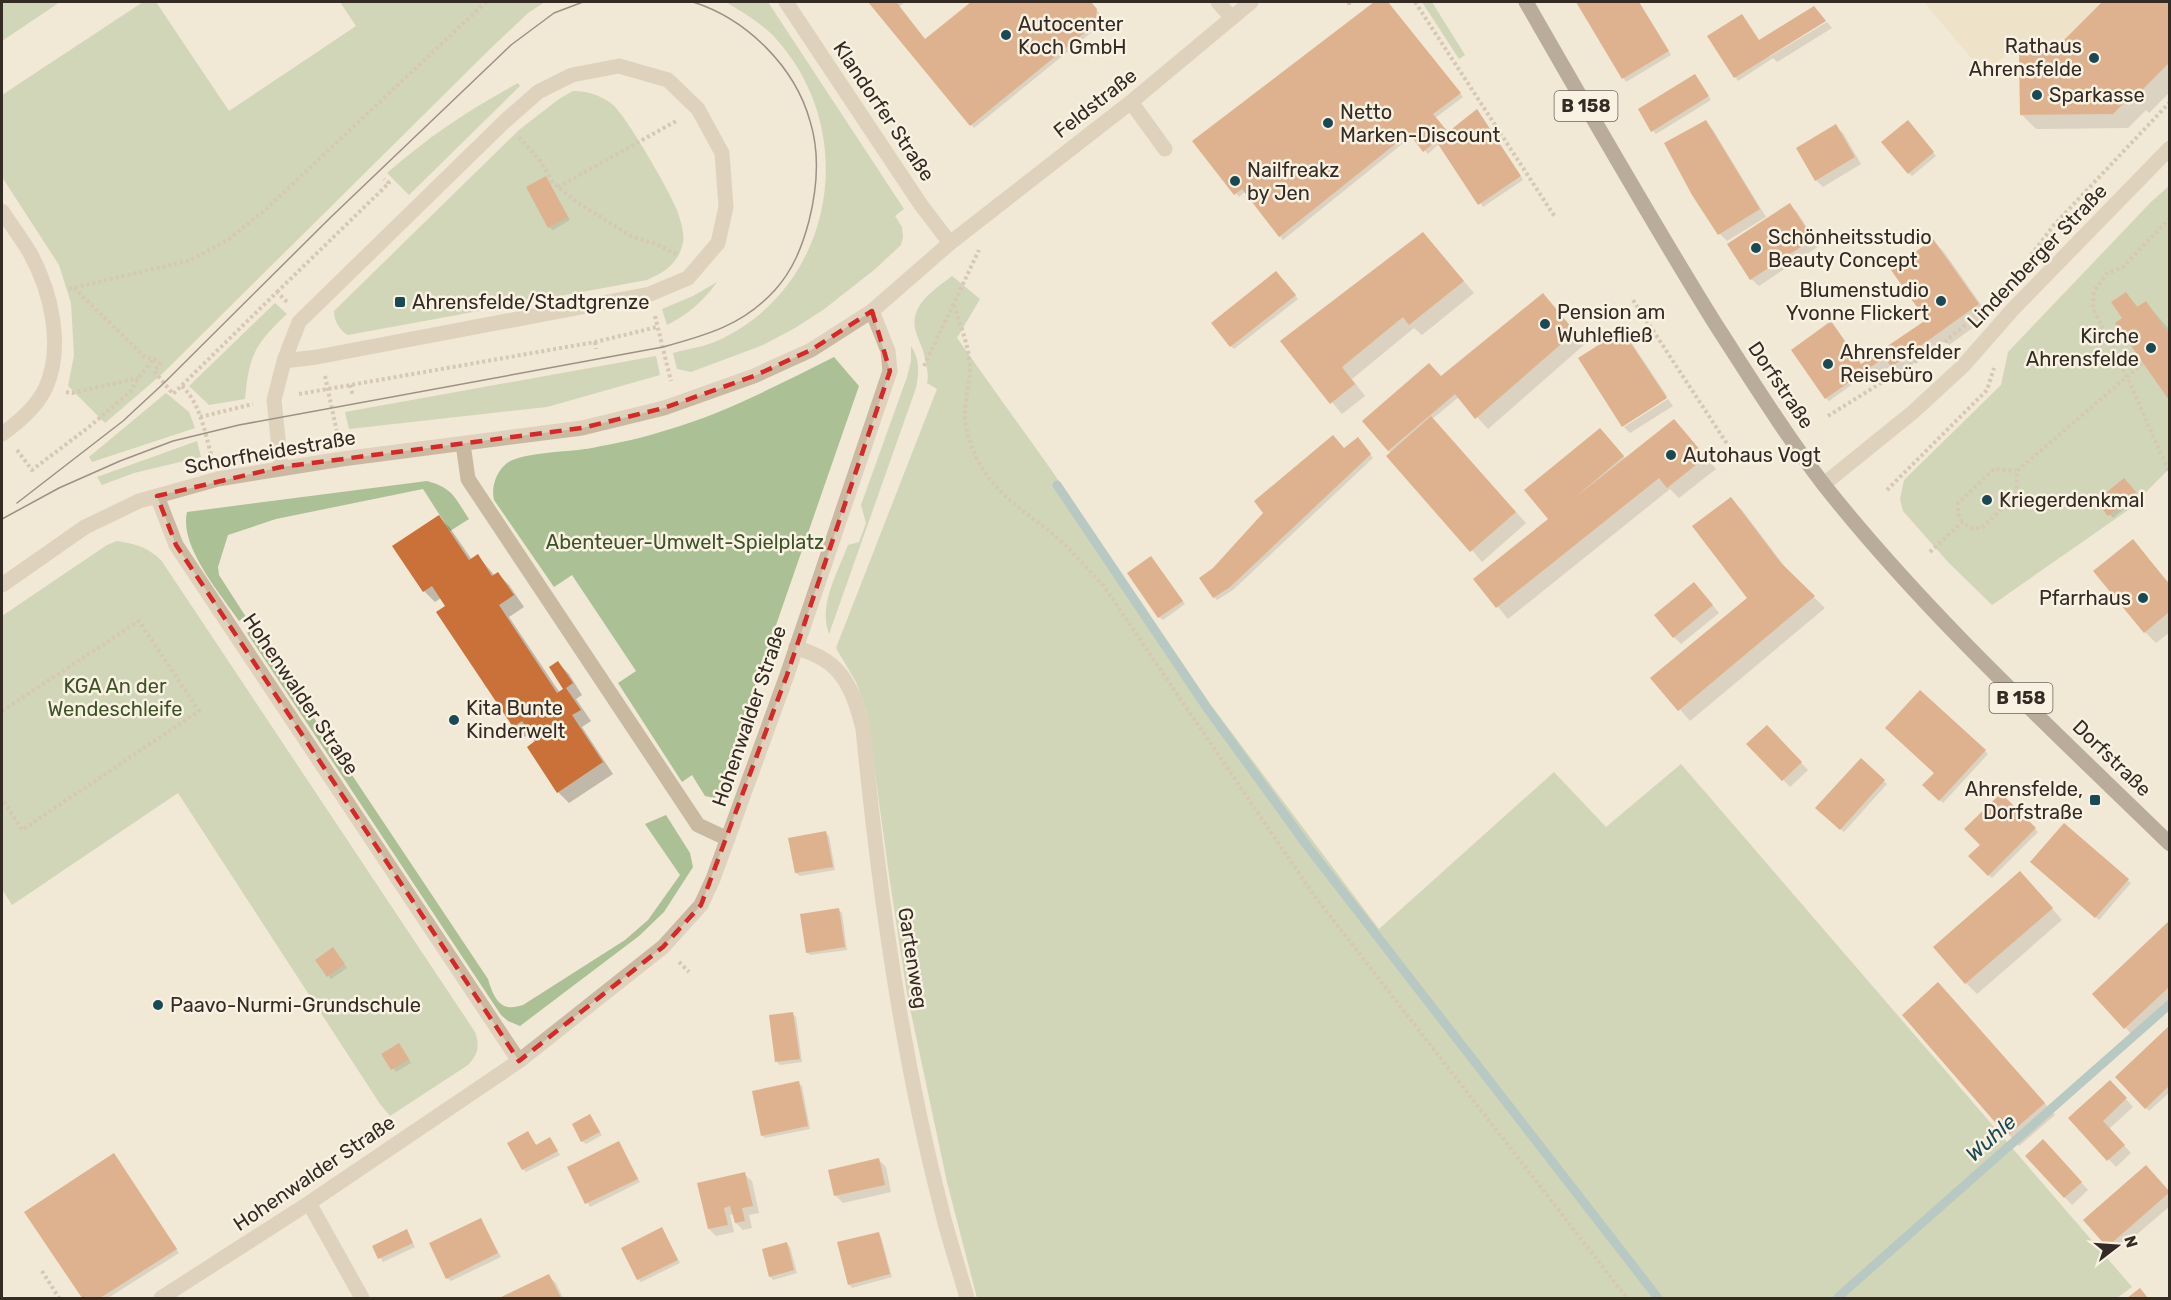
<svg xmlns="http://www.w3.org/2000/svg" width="2171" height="1300" font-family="Rubik,sans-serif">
  <rect width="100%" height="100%" fill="#f1e8d5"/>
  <!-- green -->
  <path fill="#acc095" d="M2,2H60L2,41Z
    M143,2H156L229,111L356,26L340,2H545L528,13L489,50L162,374L105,423L68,386L74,355L71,303L59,265L2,177V95Z
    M726,2H768L904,209L895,216L902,227L903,237L901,245L874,270L823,310L795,328L763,345L691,372L677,369L673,353C687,349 704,347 717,341C834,288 861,134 777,40C763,24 744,13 726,2Z
    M1422,2H1432L1465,55L1459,59Z
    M518,83L520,86L409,195L387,173C428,137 470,109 518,83Z
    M573,91C588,91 600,95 612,104C626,115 670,192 677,210C680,219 685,234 683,242C679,263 665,272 647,280L348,335C340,331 334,321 334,311L519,130L559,99Z
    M2169,186V469L2142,496L2144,499L1992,605L1948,562L1903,511L1900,499L1904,480L2001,385L2008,352L2152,201Z
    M952,276L980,299L957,338L1052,471L1211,705L1379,929L1554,772L1606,827L1681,764L2132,1287L2117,1298H977L947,1182L907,994L889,875L867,714L856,682L836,648L937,389L927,383C929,375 927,368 925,360C924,350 919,342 916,332C908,306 934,290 952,276Z
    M717,282C704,301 687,315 667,325L662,309L693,296Z
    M275,303L287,314C255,344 249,355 245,399L209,405L189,386Z
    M911,346C920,360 919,372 916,388L829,634C818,605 838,572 848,545L859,542L866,523L861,505L907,377L911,361Z
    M656,356L660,375L547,407L349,429L345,412Z
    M834,357L859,386L717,795L715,798L705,796L692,775L682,782L618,683L636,671L572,575L554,587L494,500C491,487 496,472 507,463C522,452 571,452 592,448C617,443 643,438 667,430C725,413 780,384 834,357Z
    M166,393L189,412L195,428L92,462L89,457Z
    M197,441L201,457L134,473L102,485L97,477Z
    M427,481C453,488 455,498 469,519L450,531L423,489L276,519L228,535L218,567L219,575L246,617L239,621C220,593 179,546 187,512Z
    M117,541C136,544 147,547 161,560L475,1032C480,1046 478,1055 468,1065L390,1116L380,1104L178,793L12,905L2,889V616L107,545Z
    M254,628L488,979C491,989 496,1005 508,1007C512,1008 519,1006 523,1005L625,940L648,920L680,875L645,824L666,815L690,853L693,867L664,912L639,936L520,1026L508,1021L501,1015L247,633Z"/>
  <!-- plaza -->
  <path fill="#eadcbb" d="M1924,2H2102L2053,51L2006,55L1984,73Z"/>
  <!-- shadow -->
  <path fill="#0003" d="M870,2H905L899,7L925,41L974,2H1090L1099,13L1098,27L974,128Z
    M1377,2H1387L1463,97L1435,118L1448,134L1480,115L1523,180L1483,207L1440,143L1428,154L1412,136L1283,240L1246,191L1239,197L1194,141Z
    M1577,2H1639L1671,55L1626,82Z
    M2104,2H2170V92L2149,113L2146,110L2128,128L2036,129L2021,114L2054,52Z
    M1821,15L1825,20L1769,54V57L1827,22L1832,28L1777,62L1773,58L1738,81L1709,36L1759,42Z
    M1698,79L1711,100L1656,134L1653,131Z
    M1706,122L1713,130L1766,217L1727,241L1720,234L1694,194Z
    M1911,125L1936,156L1912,176L1909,173Z
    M1835,126L1843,133L1861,164L1823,187L1816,180Z
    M546,178L570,220L553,230L549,227Z
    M1789,205L1797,212L1819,246L1759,286L1751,279Z
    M1423,234L1474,293L1422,335L1414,328L1352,379L1365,396L1342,414L1282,342Z
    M1933,241L1944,252L1989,316L1949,345L1945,341L1900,373L1892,365L1874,377L1865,368L1864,369L1867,374L1829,401L1826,398L1861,366L1928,320Z
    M1279,276L1298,299L1234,349L1231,346Z
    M2125,294L2139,308L2146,303L2170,330V397L2117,324L2124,319Z
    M1554,306L1585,344L1488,429L1459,397L1432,419L1526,523L1482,562L1364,421L1440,378Z
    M1622,332L1629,339L1667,396L1622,425Z
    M1668,399L1673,406L1630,433L1624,427Z
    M1674,421L1716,469L1679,498L1670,489L1508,619L1475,579L1551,519L1607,437L1626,459Z
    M1361,442L1373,458L1233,590L1217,600L1214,597V569L1344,450Z
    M2127,483L2139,497L2113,518L2098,501Z
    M1731,499L1742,510L1792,576L1825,608L1690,721L1653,678L1749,598Z
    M439,517L450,528L472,560L478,556L495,576L498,574L509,585L524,607L509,617L560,693L565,689L558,663L569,674L582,695L576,699L591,721L582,727L613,774L569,803L558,792L537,742L532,733L525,737L514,726L439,613L447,607L441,598L435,602L424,591Z
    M2133,541L2170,584V632L2156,643L2145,632Z
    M1154,561L1185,604L1163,620L1159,617Z
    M1701,591L1719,613L1681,644L1674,637Z
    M1920,692L1988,754L1943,803L1924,785L1936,773Z
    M1767,727L1808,770L1790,787L1749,744Z
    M1861,760L1887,784L1844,832L1817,808Z
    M2001,795L2038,832L1992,878L1970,856L1982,845Z
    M2064,825L2131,883L2099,920L2032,861Z
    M826,833L829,836L835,870L800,876L796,873L790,839Z
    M2031,884L2062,920L1977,994L1966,983Z
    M838,909L842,913L847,950L810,955L807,952Z
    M2170,923V1008L2136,1039L2094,994Z
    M336,953L347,968L331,979L317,961Z
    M1949,995L2055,1115L2019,1146L1904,1015Z
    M793,1014L796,1017L802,1062L780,1065L777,1062Z
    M2170,1028V1092L2149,1111L2117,1077Z
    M402,1048L411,1063L396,1072L383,1054Z
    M798,1083L802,1086L810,1129L765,1138L762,1135Z
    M2117,1089L2133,1107L2109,1129L2131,1153L2116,1167L2070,1118Z
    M590,1116L602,1135L586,1144L582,1141Z
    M528,1133L537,1146L550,1139L560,1155L526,1172L523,1169Z
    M619,1143L640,1182L590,1207L569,1167Z
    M2051,1148L2088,1190L2072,1205L2027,1156Z
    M117,1158L179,1253L108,1298H84L26,1213Z
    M879,1160L886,1167L891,1192L843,1203L835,1195Z
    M744,1174L752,1181L759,1213L749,1215L752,1228L743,1230L736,1223L734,1214L730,1215L734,1232L716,1236L709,1229Z
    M2153,1174L2170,1193V1206L2115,1253L2108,1246Z
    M481,1219L501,1257L451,1281L447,1278Z
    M662,1229L680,1263L641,1282L638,1279Z
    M406,1231L415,1247L383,1262L374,1246Z
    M878,1233L881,1237L892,1277L852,1288L849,1284Z
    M787,1244L790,1247L797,1273L773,1280L770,1276Z
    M548,1276L556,1283L563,1298H502Z"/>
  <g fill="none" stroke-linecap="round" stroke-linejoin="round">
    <!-- stream -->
    <path stroke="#73a4af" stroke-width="9" d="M1057,485L1207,708L1308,847L1658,1298
      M1837,1298L2170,1004"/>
  </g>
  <!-- building -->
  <path fill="#ca713a" d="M868,2H898L897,3L925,39L971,2H1091L1097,9L1095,24L970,126Z
    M1374,2H1388L1461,93L1433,114L1448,132L1477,109L1521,176L1478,205L1436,141L1423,152L1409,133L1279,237L1242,189L1234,195L1192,141Z
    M1576,2H1639L1669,51L1622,79Z
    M2102,2H2169V63L2133,99L2131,96L2113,114L2020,115L2019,53L2053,51Z
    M1814,6L1826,21L1734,78L1707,36L1742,14L1759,40Z
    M1695,74L1709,96L1651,132L1638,109Z
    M1706,120L1760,209L1718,235L1692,195L1664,143Z
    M1908,120L1934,152L1908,174L1881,142Z
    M1836,124L1855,157L1815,181L1796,148Z
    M546,176L568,217L548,228L526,187Z
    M1790,203L1813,239L1750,280L1727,244Z
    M1423,232L1464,281L1409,325L1403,317L1342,367L1355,384L1330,404L1280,341Z
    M1933,239L1979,304L1891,367L1885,357L1825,399L1791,350L1831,321L1861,364L1926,320L1891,270Z
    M1276,271L1296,295L1230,347L1211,323Z
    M2126,292L2137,307L2146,301L2169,334V400L2115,323L2122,318L2111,302Z
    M1543,293L1575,332L1475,419L1455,394L1388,451L1362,421L1429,363L1441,376Z
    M1622,330L1667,398L1622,427L1578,358Z
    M1431,416L1516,512L1470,552L1386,456Z
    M1674,419L1706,457L1667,488L1659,478L1496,608L1473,579L1548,519L1524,490L1600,428L1624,456L1572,500Z
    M1333,435L1344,448L1358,437L1371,454L1230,587L1213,598L1199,578L1213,568L1263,513L1254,501Z
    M2124,478L2137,493L2108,516L2096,501Z
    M1731,497L1781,563L1815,596L1678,711L1650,678L1747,598L1692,526Z
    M439,515L469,560L478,554L492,576L498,572L514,595L499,605L557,693L563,689L549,667L558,661L573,683L566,688L581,710L572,715L603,762L557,793L527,747L535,741L522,721L513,727L436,612L445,606L432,586L423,592L392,546Z
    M2133,539L2169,584V612L2144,633L2093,571Z
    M1151,556L1183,601L1158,618L1127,573Z
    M1694,582L1713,605L1673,638L1654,615Z
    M1920,690L1986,750L1939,801L1922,785L1934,773L1885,728Z
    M1767,725L1802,762L1782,781L1746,744Z
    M1861,758L1885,780L1840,830L1815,808Z
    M2001,793L2036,828L1988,876L1968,856L1980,845L1964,829Z
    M2064,823L2129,879L2095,918L2030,862Z
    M826,831L833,867L795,873L788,838Z
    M2020,871L2053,908L1965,984L1933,947Z
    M839,908L845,947L806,953L800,914Z
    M2169,921V987L2124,1029L2092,994Z
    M333,947L345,964L327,977L315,960Z
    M1938,982L2045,1103L2007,1136L1902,1015Z
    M793,1012L800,1059L775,1062L769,1015Z
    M2169,1026V1086L2145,1109L2115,1077Z
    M399,1043L409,1059L391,1070L381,1054Z
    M2110,1080L2127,1098L2103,1121L2125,1145L2107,1161L2068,1118Z
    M799,1081L808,1126L761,1136L752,1091Z
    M590,1114L600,1132L581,1142L572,1124Z
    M528,1131L536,1145L550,1137L558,1151L522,1170L507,1143Z
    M2043,1139L2082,1182L2064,1198L2025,1156Z
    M619,1141L638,1179L585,1204L567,1167Z
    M114,1153L177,1249L100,1298H82L24,1212Z
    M879,1158L885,1185L834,1196L828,1170Z
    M2146,1165L2170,1192L2107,1247L2083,1220Z
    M745,1172L753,1206L742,1208L745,1221L735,1223L730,1206L724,1208L728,1225L708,1229L697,1183Z
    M481,1218L498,1253L446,1279L429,1243Z
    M662,1227L678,1260L637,1280L621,1248Z
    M407,1229L413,1243L378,1259L372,1246Z
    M879,1232L890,1274L848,1285L837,1242Z
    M787,1242L794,1270L769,1277L762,1249Z
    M549,1274L561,1298H499Z
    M2140,1288L2148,1298H2127Z"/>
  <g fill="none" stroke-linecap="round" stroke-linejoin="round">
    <!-- path -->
    <path stroke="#b5a38b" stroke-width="4" stroke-dasharray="3 3" stroke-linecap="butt" d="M1349,2V5
      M1415,2L1555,217
      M519,137L541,162L553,183L578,203L631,236L656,244L678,255
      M558,187L678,120
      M2170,218L2123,267L2106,274L2094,292L2093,308L2127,377L2170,474
      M2031,255L2054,225L2170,102
      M74,288L146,358L154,359L160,364L154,371L173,394L277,292L288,303
      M69,289L191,260L229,239L265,210L486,2
      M277,292L389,183L384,179
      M1633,300L1739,462
      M954,305C960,324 969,346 970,367C970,387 962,406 966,426C978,487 1019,505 1062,542C1076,555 1089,571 1103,585L1313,894L1627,1298
      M655,316L671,381
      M595,342L596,349
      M924,366L979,250
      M325,376L338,437
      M350,385L353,396
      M182,386C201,405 205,433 212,458
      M66,392L72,393L138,378
      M299,394L595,342L657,327
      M1828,416L1937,348L1969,322
      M200,417L253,404
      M17,450L32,470L89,427L131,391L138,378L154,359
      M1887,490L1987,390L1994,368
      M1962,522L1958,514V503L1994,469L2016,471
      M1930,552L1962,522L1971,528H1982L2017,494V471L2143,363
      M2,711L139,621L199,711L22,830L2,798
      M679,962L689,972
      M42,1271L59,1298"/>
    <!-- minor -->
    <path stroke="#c9b9a1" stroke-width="15" d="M786,2L921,205L950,243
      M1218,2L1232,18
      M1131,102L1165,149
      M2,211C11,225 22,239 30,253C51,291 64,346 46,387C37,407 19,422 2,434
      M463,444L468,479L698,825L728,839
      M281,467L274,400L284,361L299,322L505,121L538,92L572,75L619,66L668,80L698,109L722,153L726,207L718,243L688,278L650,294L317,357L284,361
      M1824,484L1913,412L1963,366L2013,309L2170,148
      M157,496L176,545L519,1061
      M2,585L85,527L139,501L218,479L342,459L582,428L664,408L754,376L811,350L872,311L950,243L1131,102L1251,2
      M796,647C805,651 815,654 823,659C848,673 857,704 863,729C879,891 901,1053 942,1211C949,1240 959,1269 967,1298
      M309,1203L362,1298
      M161,1298L309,1203L519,1061L663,947L701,905L713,879L787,675L890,371L888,351L872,311"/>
    <!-- major -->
    <path stroke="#766454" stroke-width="15" d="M1526,2C1588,110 1650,219 1716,325C1751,379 1785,434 1824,485C1927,615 2051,728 2170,844"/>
    <!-- tram -->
    <path stroke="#332b24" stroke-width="1.5" d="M17,503L123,421L164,383L331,217L511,45L554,13L583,2
      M2,519L59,488L120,461L173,441L239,425L663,347C707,335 743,325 775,290C793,270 802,247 809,221C817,189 820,153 810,121C795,67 747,19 693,2"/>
  </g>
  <!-- marked area -->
  <path d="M0 0H2171V1300H0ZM872,311L890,371L787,675L701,905L663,947L519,1061L176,545L157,496L281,467L582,428L664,408L754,376L811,350Z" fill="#f1e8d5" fill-opacity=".55" fill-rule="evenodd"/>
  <path fill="none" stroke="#d62828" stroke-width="4.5" stroke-dasharray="12 8" stroke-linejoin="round" d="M872,311L890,371L787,675L701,905L663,947L519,1061L176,545L157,496L281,467L582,428L664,408L754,376L811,350Z"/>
  <!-- markers -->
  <g fill="#194955" stroke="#f9f1e1" stroke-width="2">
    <circle cx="1006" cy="35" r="6"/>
    <circle cx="2094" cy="58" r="6"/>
    <circle cx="2037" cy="95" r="6"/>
    <circle cx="1328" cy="123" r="6"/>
    <circle cx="1235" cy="181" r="6"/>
    <circle cx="1756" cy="248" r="6"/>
    <circle cx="1941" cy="301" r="6"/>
    <rect x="394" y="296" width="12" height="12" rx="3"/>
    <circle cx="1545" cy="324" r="6"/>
    <circle cx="2151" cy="348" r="6"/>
    <circle cx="1828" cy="364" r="6"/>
    <circle cx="1671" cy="455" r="6"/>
    <circle cx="1987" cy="500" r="6"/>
    <circle cx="2143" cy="598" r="6"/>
    <circle cx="454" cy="720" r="6"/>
    <rect x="2089" y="794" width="12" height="12" rx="3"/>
    <circle cx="158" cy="1005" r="6"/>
  </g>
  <g text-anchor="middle" stroke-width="5" stroke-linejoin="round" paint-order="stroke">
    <!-- shield labels -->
    <g fill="#f9f1e1" stroke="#6e665d" stroke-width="1.5">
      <rect x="1554.5" y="91" width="63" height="30" rx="4.5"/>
      <rect x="1989.5" y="683" width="63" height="30" rx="4.5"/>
    </g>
    <g font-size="18" font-weight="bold" fill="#332b24">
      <text x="1586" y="112">B 158</text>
      <text x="2021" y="704">B 158</text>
    </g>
    <!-- poi labels -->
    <g font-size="20" fill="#332b24" stroke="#f9f1e1" text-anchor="start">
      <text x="1018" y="31">Autocenter<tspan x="1018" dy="23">Koch GmbH</tspan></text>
      <text x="2082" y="53" text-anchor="end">Rathaus<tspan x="2082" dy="23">Ahrensfelde</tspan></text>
      <text x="2049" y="102">Sparkasse</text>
      <text x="1340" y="119">Netto<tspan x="1340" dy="23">Marken-Discount</tspan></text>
      <text x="1247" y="177">Nailfreakz<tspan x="1247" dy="23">by Jen</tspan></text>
      <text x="1768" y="244">Schönheitsstudio<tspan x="1768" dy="23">Beauty Concept</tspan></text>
      <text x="1929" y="297" text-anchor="end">Blumenstudio<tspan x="1929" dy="23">Yvonne Flickert</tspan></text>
      <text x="412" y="309">Ahrensfelde/Stadtgrenze</text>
      <text x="1557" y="319">Pension am<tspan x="1557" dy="23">Wuhlefließ</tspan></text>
      <text x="2139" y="343" text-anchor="end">Kirche<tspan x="2139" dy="23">Ahrensfelde</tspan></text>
      <text x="1840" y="359">Ahrensfelder<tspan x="1840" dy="23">Reisebüro</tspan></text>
      <text x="1683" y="462">Autohaus Vogt</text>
      <text x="1999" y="507">Kriegerdenkmal</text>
      <text x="2131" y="605" text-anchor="end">Pfarrhaus</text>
      <text x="466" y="715">Kita Bunte<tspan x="466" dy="23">Kinderwelt</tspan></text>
      <text x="2083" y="796" text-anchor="end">Ahrensfelde,<tspan x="2083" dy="23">Dorfstraße</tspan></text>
      <text x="170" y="1012">Paavo-Nurmi-Grundschule</text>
    </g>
    <!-- street labels -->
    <g font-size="20" fill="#332b24" stroke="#f9f1e1">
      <text transform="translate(1095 103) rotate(-38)" y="7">Feldstraße</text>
      <text transform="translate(884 111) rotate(56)" y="7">Klandorfer Straße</text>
      <text transform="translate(2037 256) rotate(-46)" y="7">Lindenberger Straße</text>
      <text transform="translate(1781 385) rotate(56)" y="7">Dorfstraße</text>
      <text transform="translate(270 452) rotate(-10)" y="7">Schorfheidestraße</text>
      <text transform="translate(301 694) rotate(56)" y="7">Hohenwalder Straße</text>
      <text transform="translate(749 716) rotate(-71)" y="7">Hohenwalder Straße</text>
      <text transform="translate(2112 758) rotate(44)" y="7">Dorfstraße</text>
      <text transform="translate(913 958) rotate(81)" y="7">Gartenweg</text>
      <text transform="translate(314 1173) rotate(-34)" y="7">Hohenwalder Straße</text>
    </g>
    <!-- park labels -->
    <g font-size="20" fill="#3c5227" stroke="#f9f1e1">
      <text x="685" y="549">Abenteuer-Umwelt-Spielplatz</text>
      <text x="115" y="693">KGA An der<tspan x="115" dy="23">Wendeschleife</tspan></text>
    </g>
    <!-- water labels -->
    <g font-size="21" font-style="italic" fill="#194955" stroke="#f9f1e1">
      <text transform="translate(1991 1138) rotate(-42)" y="7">Wuhle</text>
    </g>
  </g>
  <!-- border -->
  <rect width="2171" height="1300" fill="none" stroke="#332b24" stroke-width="6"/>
  <!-- north arrow -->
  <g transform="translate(2117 1246) rotate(73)" stroke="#f9f1e1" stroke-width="4.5" paint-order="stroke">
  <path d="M0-4.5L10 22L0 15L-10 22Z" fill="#332b24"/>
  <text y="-9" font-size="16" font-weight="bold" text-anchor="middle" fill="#332b24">N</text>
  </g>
</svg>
